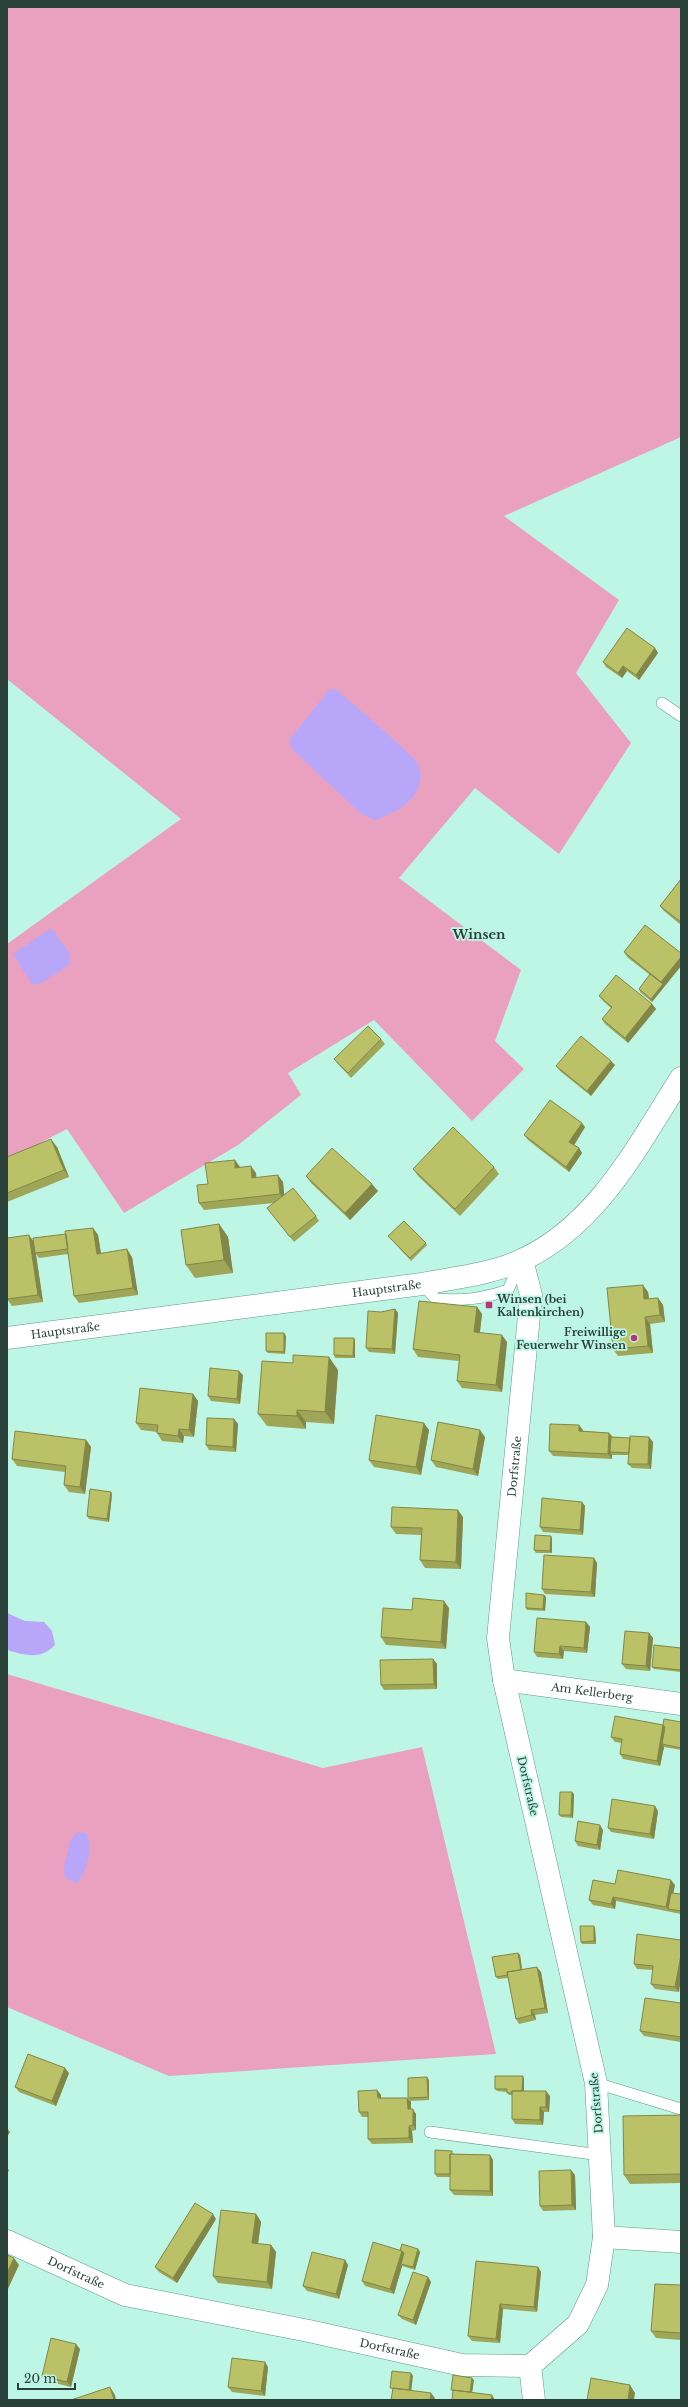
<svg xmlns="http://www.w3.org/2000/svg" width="688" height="2407" font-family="'Libre Baskerville',serif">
  <rect width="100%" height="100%" fill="#bdf6e4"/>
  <!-- green -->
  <path fill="#eaa1bf" d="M7,7H681V437L504,516L619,600L576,673L631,743L559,854L475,788L399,878L521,970L495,1041L524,1069L472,1121L374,1020L288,1073L301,1095L238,1145L124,1213L67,1129L7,1160V944L181,819L7,679Z
    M7,1674L323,1768L422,1747L496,2054L169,2076L7,2007Z"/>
  <!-- water -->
  <path fill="#b8a7f9" d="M336,689C348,700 415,756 418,764C430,794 399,812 375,820L361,814L292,749L289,740L329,690Z
    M51,928L70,953L69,965L40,984H32L13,954Z
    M7,1613L25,1621L44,1622L52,1631L55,1645C42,1659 27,1656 10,1651L7,1649Z
    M77,1832L86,1833C94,1849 87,1868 78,1883L69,1880L63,1873L70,1841Z"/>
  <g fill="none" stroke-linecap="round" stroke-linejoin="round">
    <defs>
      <path id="service" d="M662,703L681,716
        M422,1284L436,1299C462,1301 483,1299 508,1290L521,1261
        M596,2083L681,2109
        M430,2132L600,2155"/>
      <g id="minor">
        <path id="s1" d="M504,1680L681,1704"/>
        <path d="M604,2237L681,2242"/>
        <path id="s2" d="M7,2241L125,2295L309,2331L462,2365L530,2366L578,2324L597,2285L604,2237L596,2083L504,1680L498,1638L531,1295L522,1260"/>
        <path d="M530,2366L534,2400"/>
      </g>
      <g id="tertiary">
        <path id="s3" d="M7,1338L422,1284C453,1278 492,1274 522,1260C598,1225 638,1145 681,1078"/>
      </g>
    </defs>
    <!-- service casing -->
    <use href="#service" stroke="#629887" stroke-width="12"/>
    <!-- minor casing -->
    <use href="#minor" stroke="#629887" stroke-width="23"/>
    <!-- tertiary casing -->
    <use href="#tertiary" stroke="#629887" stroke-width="23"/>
    <!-- service -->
    <use href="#service" stroke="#fff" stroke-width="11"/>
    <!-- minor -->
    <use href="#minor" stroke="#fff" stroke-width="22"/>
    <!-- tertiary -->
    <use href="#tertiary" stroke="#fff" stroke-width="22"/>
  </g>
  <!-- wall -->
  <path fill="#a0a658" d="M655,648L658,653L639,680L627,671L622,678L606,667L603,662Z
    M681,879V925L664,911L660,906Z
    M624,952L681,953V966L652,1002L640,992L639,989L650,975L627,957Z
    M599,996L652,1004L656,1009L628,1043L605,1024L602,1019L611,1008L603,1001Z
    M381,1039L385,1044L351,1078L338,1064L334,1059Z
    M615,1065L591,1096L560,1071L556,1066Z
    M585,1127L574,1145L579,1148L582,1153L569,1172L528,1140L524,1135Z
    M57,1147L69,1177L7,1202V1157Z
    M240,1167L256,1173V1178L283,1182L284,1195L316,1216L319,1221L294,1242L267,1208L274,1203L204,1210L199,1203L208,1184Z
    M494,1167L499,1174L460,1216L418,1176L413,1169Z
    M306,1176L378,1191L350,1220L311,1183Z
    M219,1224L228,1237L233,1273L195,1278L186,1265Z
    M93,1228L98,1235L101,1253L132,1257L138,1295L79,1303L74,1296L68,1254L39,1258L36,1254L43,1302L12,1306L7,1299L34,1242Z
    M388,1236L426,1243L427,1245L411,1261Z
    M648,1292L649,1299L658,1298L663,1305L665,1322L650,1324L653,1353L618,1356L613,1349Z
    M477,1307L482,1314L480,1332L507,1342L502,1392L462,1388L457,1381L459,1361L418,1357L413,1349Z
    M395,1309L398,1313L395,1354L369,1352L366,1348L381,1312Z
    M286,1336L285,1354L268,1353L266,1351Z
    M354,1338L355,1341V1358H335L334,1355Z
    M338,1370L334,1424L306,1422V1429L267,1426L258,1414Z
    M243,1375L240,1404L211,1401L208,1396Z
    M193,1394L198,1401L194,1437L184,1436L183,1443L162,1441L157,1433V1432L141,1430L136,1423Z
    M234,1419L238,1424L236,1452L209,1450L206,1445Z
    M429,1430L421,1475L374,1467L369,1460Z
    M583,1430V1431L609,1433L613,1437L653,1442L651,1469L632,1468L628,1464L629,1455H612V1459L553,1456L549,1451Z
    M485,1437L478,1476L436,1467L431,1460Z
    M86,1440L91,1447L85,1494L69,1492L64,1485L65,1472L17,1466L12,1459Z
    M112,1494L109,1522L89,1519L87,1516Z
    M582,1502L585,1506L583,1535L543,1532L540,1527Z
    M463,1517L461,1569L425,1568L420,1560L421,1535L396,1534L391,1527Z
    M552,1538V1553H536L534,1550Z
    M597,1563L595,1597L545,1594L542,1589Z
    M544,1595L546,1597L545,1611L527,1610L526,1608Z
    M449,1608L446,1649L386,1645L381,1637L412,1610Z
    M586,1622L590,1627L587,1653L564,1651L563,1659L537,1657L534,1652Z
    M649,1633L653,1638L650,1671L626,1669L622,1664Z
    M681,1648V1672L654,1669L652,1667Z
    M433,1659L437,1664V1689L384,1690L381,1685Z
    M681,1722V1750L664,1747L660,1766L623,1759L620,1754L622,1743L615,1742L611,1737L663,1725Z
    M574,1794L573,1818L561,1817L559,1815Z
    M658,1811L654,1839L611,1832L608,1828Z
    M603,1830L600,1850L578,1846L575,1841Z
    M615,1884L675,1885L673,1893L681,1894V1914L616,1901L615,1909L593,1905L589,1900Z
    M595,1928L596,1944H582L581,1942Z
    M681,1940L679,1992L655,1989L651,1984L653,1970L637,1969L634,1964Z
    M518,1953L520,1955L522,1970L541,1972L548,2013L535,2015L536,2020L519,2024L516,2019L508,1978L498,1979L496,1977Z
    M681,2003V2042L644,2036L640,2031Z
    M69,2073L56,2106L19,2092L15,2087Z
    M524,2079V2091L550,2096L549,2112H544L543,2125L515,2124L512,2119V2095H509L507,2092L497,2091L495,2089Z
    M429,2080V2100L410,2101L408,2098Z
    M377,2090L381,2095V2098H407L411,2102V2109L416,2114V2130L412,2131L413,2143L372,2144L368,2139V2117H362L359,2112Z
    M681,2115V2183L630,2184L624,2175Z
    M454,2153V2154L490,2155L493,2160V2196L454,2195L450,2190V2177H437L435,2174Z
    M575,2175L576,2210L543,2211L540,2206Z
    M256,2214L261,2222L258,2244L271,2245L276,2252L272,2289L218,2283L213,2276Z
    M216,2219L177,2283L159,2272L155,2267Z
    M418,2249L420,2252L415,2270L402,2266L394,2294L365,2286L362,2281L400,2250Z
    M345,2260L348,2265L339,2299L307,2291L303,2286Z
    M476,2261L538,2267L541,2272L537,2312L503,2309L500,2343L472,2341L468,2336Z
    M428,2277L431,2282L416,2325L402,2319L398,2315Z
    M681,2285V2340L656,2338L651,2331Z
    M80,2349L71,2387L46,2381L42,2376Z
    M268,2367L265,2396L232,2392L228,2387Z"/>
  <!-- shaded-wall -->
  <path fill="#828747" d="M655,648L658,653L639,680L636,675Z
    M623,666L627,671L622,678L618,673Z
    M681,957V966L664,987L661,982Z
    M663,984L664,987L652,1002L651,999Z
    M652,1004L656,1009L628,1043L625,1038Z
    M611,1061L615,1065L591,1096L587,1091Z
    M582,1123L585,1127L573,1147L569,1142Z
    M51,1139L57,1147L69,1177L64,1170Z
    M579,1148L582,1153L569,1172L566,1167Z
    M235,1160L240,1167V1175L235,1168Z
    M251,1166L256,1173L257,1185L252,1178Z
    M278,1175L283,1182L285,1202L280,1194Z
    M372,1184L378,1191L350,1220L345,1213Z
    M219,1224L228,1237L233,1273L224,1260Z
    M93,1228L98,1235L102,1261L97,1254Z
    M29,1235L34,1242L43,1302L38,1295Z
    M127,1249L132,1257L138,1295L133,1288Z
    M643,1285L648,1292L650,1306L644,1299Z
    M658,1298L663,1305L665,1322L660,1315Z
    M477,1307L482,1314L479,1339L474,1332Z
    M395,1309L398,1313L395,1354L392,1349Z
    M645,1317L650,1324L653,1353L648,1346Z
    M284,1333L286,1336L285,1354L284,1352Z
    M502,1335L507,1342L502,1392L496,1385Z
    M354,1338L355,1341V1358L353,1356Z
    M329,1357L338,1370L334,1424L325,1412Z
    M239,1371L243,1375L240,1404L237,1399Z
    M193,1394L198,1401L194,1437L189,1430Z
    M297,1410L306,1422V1429L297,1416Z
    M234,1419L238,1424L236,1452L233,1447Z
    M424,1423L429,1430L421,1475L416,1467Z
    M579,1425L583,1430L582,1436L579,1431Z
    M179,1429L184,1436L183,1443L178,1436Z
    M480,1430L485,1437L478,1476L473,1469Z
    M609,1433L613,1438L610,1452L612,1455V1459L608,1454Z
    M649,1437L653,1442L651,1469L648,1464Z
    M86,1440L91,1447L85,1494L80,1487Z
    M111,1492L112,1494L109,1522L107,1519Z
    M582,1502L585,1506L583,1535L580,1530Z
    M458,1510L463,1517L461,1569L456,1562Z
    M551,1536L552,1538V1553L550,1551Z
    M594,1558L597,1563L595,1597L591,1592Z
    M544,1595L546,1597L545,1611L543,1609Z
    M444,1601L449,1608L446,1649L441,1642Z
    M586,1622L590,1627L587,1653L584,1648Z
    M649,1633L653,1638L650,1671L646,1666Z
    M560,1646L564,1651L563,1659L559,1654Z
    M433,1659L437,1664V1689L434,1684Z
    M663,1725L667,1730L662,1744L664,1747L660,1766L657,1761Z
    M572,1792L574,1794L573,1818L571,1815Z
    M655,1806L658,1811L654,1839L650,1834Z
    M600,1825L603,1830L600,1850L597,1845Z
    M671,1880L675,1885L670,1910L668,1909L666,1907Z
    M613,1897L616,1901L615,1909L611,1904Z
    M594,1926L595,1928L596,1944L594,1941Z
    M518,1953L520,1955L523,1975L522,1972Z
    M681,1955V1979L679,1992L675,1987Z
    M537,1967L541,1972L548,2013L545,2008Z
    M531,2010L535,2015L536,2020L532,2015Z
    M65,2068L69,2073L56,2106L52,2101Z
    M523,2076L524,2079V2095L522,2093Z
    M427,2077L429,2080V2100L428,2097Z
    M377,2090L381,2095V2103L378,2098Z
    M546,2091L550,2096L549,2112L546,2107Z
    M407,2098L411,2102V2114L408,2109Z
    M540,2107L544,2112L543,2125L540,2120Z
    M413,2109L416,2114V2130L413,2125Z
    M409,2126L412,2131L413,2143L409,2138Z
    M7,2128L10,2132L7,2137Z
    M490,2155L493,2160V2196L490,2191Z
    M7,2168L9,2170L7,2174Z
    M571,2170L575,2175L576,2210L572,2205Z
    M213,2214L216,2219L177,2283L173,2278Z
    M256,2214L261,2222L257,2250L252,2243Z
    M271,2245L276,2252L272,2289L267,2282Z
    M418,2249L420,2252L415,2270L413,2267Z
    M402,2251L405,2256L401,2264L402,2266L394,2294L390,2289Z
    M14,2258L19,2265L7,2291V2273Z
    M345,2260L348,2265L339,2299L336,2294Z
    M538,2267L541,2272L537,2312L534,2307Z
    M428,2277L431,2282L416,2325L413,2320Z
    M500,2304L503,2309L500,2343L496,2339Z
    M76,2344L80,2349L71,2387L67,2382Z
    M265,2362L268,2367L265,2396L261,2391Z
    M411,2373L413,2376L411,2393L409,2390Z
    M472,2378L474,2380L472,2394L470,2392Z
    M630,2385L635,2393L634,2400H628Z
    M110,2387L115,2395L116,2400H114Z
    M431,2393L435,2398L434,2400H430Z
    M492,2395L495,2400H491Z"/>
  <!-- building -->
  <path fill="#bac166" stroke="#828747" d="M627,628L655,648L636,675L623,666L618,673L603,662Z
    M681,879V922L660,906Z
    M645,925L681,953V957L661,982L624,952Z
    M650,974L663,984L651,999L639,989Z
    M616,975L652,1004L625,1038L602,1019L612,1007L599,996Z
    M368,1026L381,1039L348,1073L334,1059Z
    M581,1036L611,1061L587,1091L556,1066Z
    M550,1100L582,1123L569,1142L579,1148L566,1167L524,1135Z
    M453,1127L494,1167L455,1209L413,1169Z
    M51,1139L64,1170L7,1193V1157Z
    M332,1148L372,1184L345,1213L306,1176Z
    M235,1160V1168L251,1166L252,1178L278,1175L280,1194L199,1203L197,1185L208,1184L205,1163Z
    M293,1188L316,1216L290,1237L267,1208Z
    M404,1221L426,1243L410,1258L388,1236Z
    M219,1224L224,1260L186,1265L181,1230Z
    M93,1228L97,1254L127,1249L133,1288L74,1296L65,1231Z
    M66,1234L68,1249L35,1253L33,1238Z
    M29,1235L38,1295L7,1299V1238Z
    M643,1285L644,1299L658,1298L660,1315L645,1317L648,1346L613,1349L607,1288Z
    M419,1301L477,1307L474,1332L502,1335L496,1385L457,1381L460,1355L413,1349Z
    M395,1309L392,1349L366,1348L368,1311L381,1312Z
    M266,1333H284V1352L266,1351Z
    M334,1338H354L353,1356L334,1355Z
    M293,1355L329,1357L325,1412L297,1410V1416L258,1414L262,1361L293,1363Z
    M210,1368L239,1371L237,1399L208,1396Z
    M140,1388L193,1394L189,1430L179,1429L178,1436L157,1433L158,1425L136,1423Z
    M376,1415L424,1423L416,1467L369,1460Z
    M207,1418L234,1419L233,1447L206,1445Z
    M438,1422L480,1430L473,1469L431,1460Z
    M550,1424L579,1425V1431L609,1433L608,1454L549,1451Z
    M15,1431L86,1440L80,1487L64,1485L66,1466L12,1459Z
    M630,1436L649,1437L648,1464H628Z
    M611,1437L630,1438L629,1453L610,1452Z
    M90,1489L111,1492L107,1519L87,1516Z
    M542,1498L582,1502L580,1530L540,1527Z
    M392,1507L458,1510L456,1562L420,1560L422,1528L391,1527Z
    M535,1535L551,1536L550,1551L534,1550Z
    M544,1555L594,1558L591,1592L542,1589Z
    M526,1593L544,1595L543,1609L526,1608Z
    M413,1598L444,1601L441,1642L381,1637L383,1608L412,1610Z
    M537,1618L586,1622L584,1648L560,1646L559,1654L534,1652Z
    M625,1631L649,1633L646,1666L622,1664Z
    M654,1645L681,1648V1670L652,1667Z
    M433,1659L434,1684L381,1685L380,1660Z
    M615,1716L663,1725L657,1761L620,1754L622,1739L611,1737Z
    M664,1719L681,1722V1748L662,1744L665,1727L663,1725Z
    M560,1792H572L571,1815H559Z
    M612,1799L655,1806L650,1834L608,1828Z
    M578,1821L600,1825L597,1845L575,1841Z
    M618,1870L671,1880L666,1907L613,1897L611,1904L589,1900L593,1880L615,1884Z
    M671,1893L681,1894V1911L668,1909Z
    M580,1926H594V1941L581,1942Z
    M637,1934L681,1940V1955L675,1987L651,1984L653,1966L634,1964Z
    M518,1953L521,1970L507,1972L508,1975L496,1977L492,1957Z
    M537,1967L545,2008L531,2010L532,2015L516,2019L507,1972Z
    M645,1998L681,2003V2037L640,2031Z
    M28,2054L65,2068L52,2101L15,2087Z
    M495,2076H523L522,2091H512V2093H507V2089H495Z
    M427,2077L428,2097L408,2098V2078Z
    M377,2090L378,2098H407L408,2109H413V2125L409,2126V2138L368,2139V2112H359L358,2091Z
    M512,2091H546V2107H540V2120L512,2119Z
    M681,2115V2174L624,2175L623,2116Z
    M435,2150L452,2151V2154H450V2174H435Z
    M450,2154L490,2155V2191L450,2190Z
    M571,2170L572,2205L540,2206L539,2171Z
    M195,2203L213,2214L173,2278L155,2267Z
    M221,2210L256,2214L252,2243L271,2245L267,2282L213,2276Z
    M373,2242L402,2251L390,2289L362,2281Z
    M402,2244L418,2249L413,2267L401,2264L404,2253L402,2251L400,2250Z
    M312,2252L345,2260L336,2294L303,2286Z
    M7,2255L14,2258L7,2273Z
    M476,2261L538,2267L534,2307L500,2304L496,2339L468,2336Z
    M413,2272L428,2277L413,2320L398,2315Z
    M655,2284L681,2285V2333L651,2331Z
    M51,2338L76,2344L67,2382L42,2376Z
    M232,2358L265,2362L261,2391L228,2387Z
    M392,2371L411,2373L409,2390L390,2388Z
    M453,2375L472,2378L470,2392L451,2390Z
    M591,2378L630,2385L628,2400H587Z
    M110,2387L114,2400H71Z
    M393,2388L431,2393L430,2400H391Z
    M453,2390L492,2395L491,2400H452Z"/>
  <!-- markers -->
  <g fill="#b83378" stroke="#bdf6e4" stroke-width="1.5">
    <rect x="485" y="1301" width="8" height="8" rx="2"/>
    <circle cx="634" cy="1338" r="4"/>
  </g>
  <g text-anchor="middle" stroke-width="3.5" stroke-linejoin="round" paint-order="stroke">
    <!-- street labels -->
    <g font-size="11" fill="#294139" stroke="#bdf6e4">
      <text dy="4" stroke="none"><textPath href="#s3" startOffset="383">Hauptstraße</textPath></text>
      <text dy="4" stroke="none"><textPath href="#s3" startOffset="59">Hauptstraße</textPath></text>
      <text dy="4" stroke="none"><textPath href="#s2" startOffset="1480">Dorfstraße</textPath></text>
      <text dy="4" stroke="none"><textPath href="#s1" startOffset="89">Am Kellerberg</textPath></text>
      <text transform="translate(528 1786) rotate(77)" y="4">Dorfstraße</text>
      <text transform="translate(596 2103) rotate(-95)" y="4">Dorfstraße</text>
      <text dy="4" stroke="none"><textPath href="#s2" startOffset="76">Dorfstraße</textPath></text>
      <text dy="4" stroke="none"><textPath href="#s2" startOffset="400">Dorfstraße</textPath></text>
    </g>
    <!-- poi labels -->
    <g font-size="11" font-weight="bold" fill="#294139" stroke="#bdf6e4" text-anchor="start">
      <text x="497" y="1303">Winsen (bei<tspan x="497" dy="13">Kaltenkirchen)</tspan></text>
      <text x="626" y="1336" text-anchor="end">Freiwillige<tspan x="626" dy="13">Feuerwehr Winsen</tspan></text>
    </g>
    <!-- quarter labels -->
    <g font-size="13" font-weight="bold" fill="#294139" stroke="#bdf6e4">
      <text x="479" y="939">Winsen</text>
    </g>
  </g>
  <!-- border -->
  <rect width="688" height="2407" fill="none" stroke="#294139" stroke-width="16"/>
  <!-- scale -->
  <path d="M18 2383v6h57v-6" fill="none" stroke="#294139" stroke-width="2"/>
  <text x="24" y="2383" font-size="12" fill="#294139" stroke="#bdf6e4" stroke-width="3" paint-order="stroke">20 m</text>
</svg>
